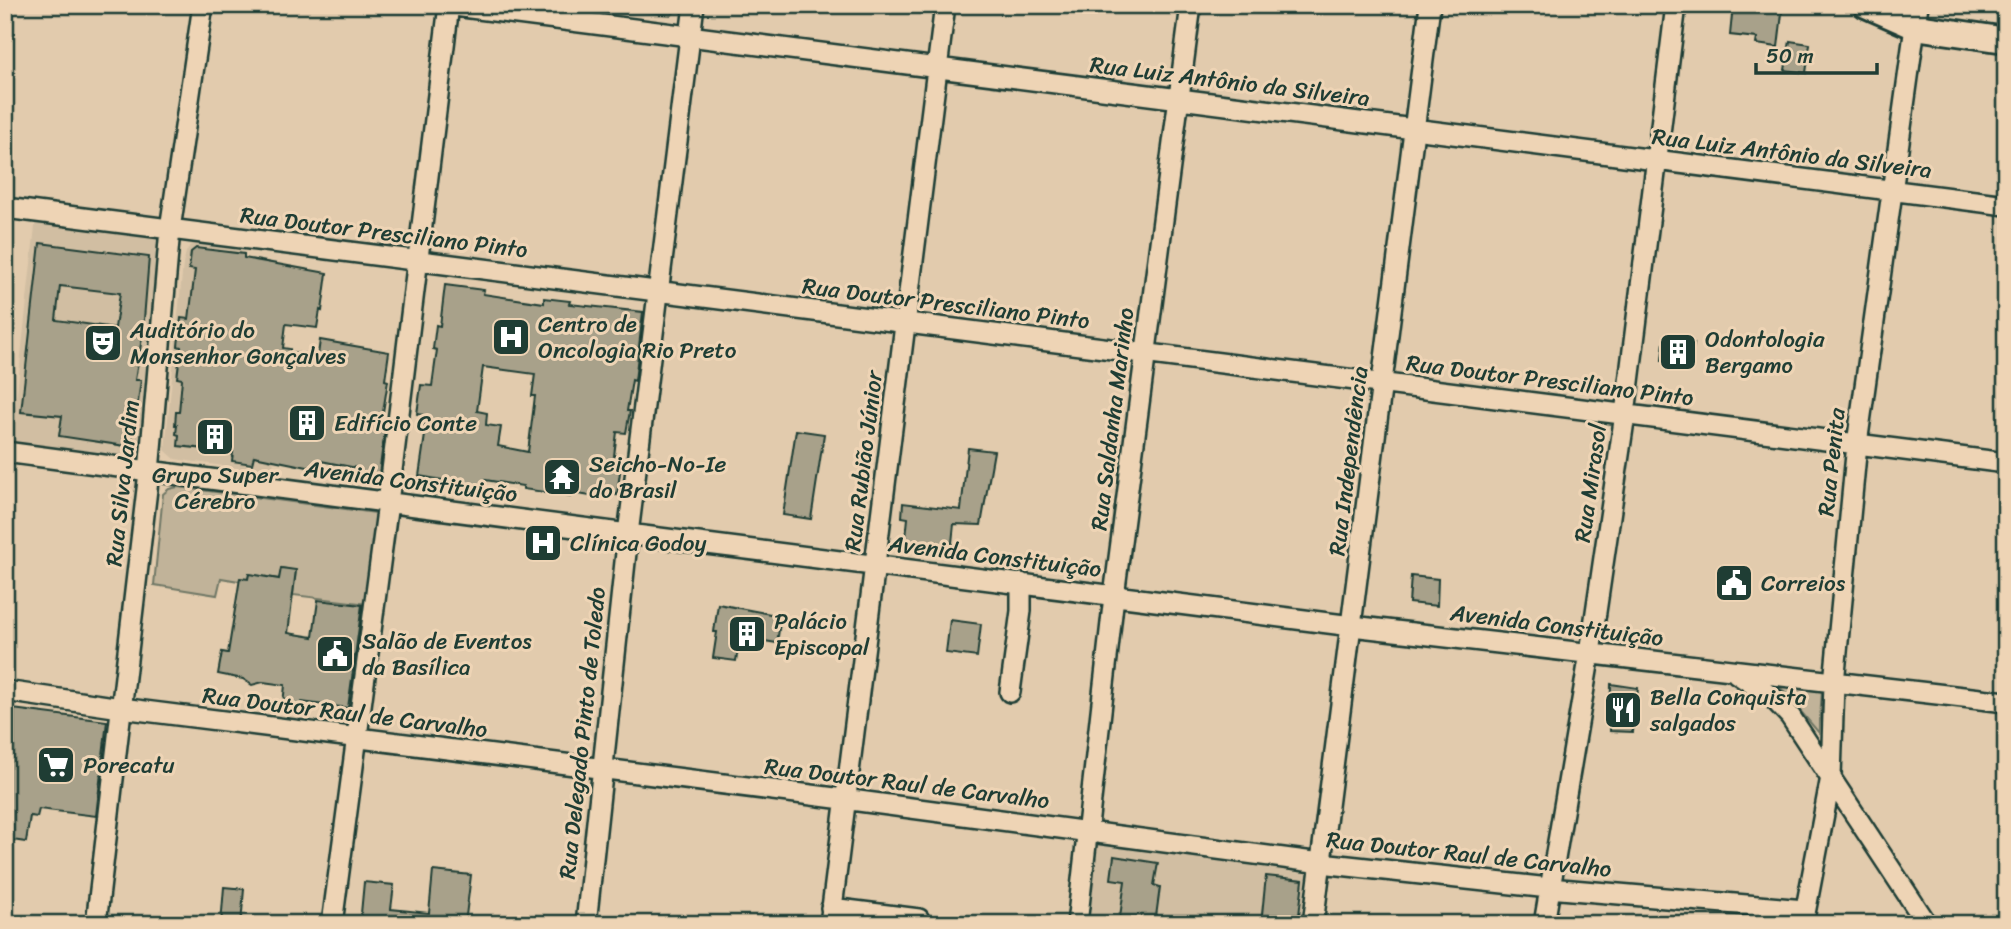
<svg xmlns="http://www.w3.org/2000/svg" width="2011" height="929" font-family="Sriracha,sans-serif">
  <rect width="100%" height="100%" fill="#e2cbad"/>
  <filter id="ink" filterUnits="userSpaceOnUse"><feTurbulence type="fractalNoise" baseFrequency=".0143" numOctaves="2"/><feDisplacementMap in="SourceGraphic" scale="14" xChannelSelector="R" yChannelSelector="G"/><feConvolveMatrix kernelMatrix="1 2 1 2 8 2 1 2 1" color-interpolation-filters="sRGB"/></filter>
  <g filter="url(#ink)">
    <!-- built -->
    <path fill="#d1bea2" d="M36,217L165,233L143,466L11,448Z
      M196,242L242,251L244,254L240,283L278,432L272,473L175,459L165,450L183,264L186,252L190,246Z
      M1097,843L1308,874L1302,924H1088Z"/>
    <!-- green -->
    <path fill="#c1b399" stroke="#707866" stroke-width="2" d="M590,5H683L671,15Z
      M178,487L376,513L380,515L368,604L293,595L296,571L282,568L279,579L249,574L248,579L240,578L239,581L221,578L217,595L154,585L163,494L169,489Z
      M1772,682L1822,691L1819,733L1781,688Z"/>
    <!-- building -->
    <path fill="#a8a18a" stroke="#1f3d34" stroke-width="2" fill-rule="evenodd" d="M1733,5H1783L1778,47L1756,44L1757,38L1730,35Z
      M1790,41L1810,44L1806,73L1785,70Z
      M40,243L149,257L143,332L135,380H141L132,447L59,436L62,416L21,412ZM60,286L120,293L115,328L56,320Z
      M196,248L244,254V258L327,273L322,311L320,310L317,328L286,324L283,348L290,349V352L318,355L320,340L389,352L385,380L388,381L382,418V428L385,429L379,475L357,471V468L321,461V466L317,465V469L254,456L252,464L232,461L233,452L178,446L179,435L176,434L177,425H175L176,412H179L182,379L177,378L181,347L178,346L181,318L189,319L195,270L189,269L191,252Z
      M445,285L484,290L483,294L544,303V298L570,301L569,304L643,312L635,381L632,380L627,411H630L626,433L617,432L614,456L622,457L617,495L597,492V497L572,493L571,496L523,489V486L485,480L484,487L419,476L425,435H422L425,415L417,414L421,385L432,386L437,350L433,349L436,325L440,326ZM483,367L535,374L532,396H535L528,452L498,446L501,427L486,425L487,413L477,411Z
      M1664,342L1694,344L1690,363L1662,360Z
      M796,430L824,434L811,519L783,515Z
      M968,448L994,451L981,525L954,524L951,552L905,547L908,518L902,517L903,503L961,510Z
      M281,568L296,570L288,633L313,637L318,600L362,605L348,708L302,702L301,706L283,704L285,685L263,682L252,685L243,679L218,674L222,652L228,653L240,578L248,579L249,574L279,579Z
      M1411,576L1438,579L1437,606L1409,603Z
      M718,604L781,616L777,643L740,637L736,661L713,658L717,632H714Z
      M950,620L981,624L977,657L946,653Z
      M1611,684L1638,688L1633,732L1610,731Z
      M5,708L107,721L96,816L39,809L37,817L30,816L26,842L5,839Z
      M1114,856L1158,863L1154,885L1160,887L1155,924H1119L1125,881L1111,879Z
      M433,871L471,875L465,924H360L364,882L394,885L391,909L429,913Z
      M1266,876L1303,880L1298,924H1261Z
      M224,887L244,889L241,924H221Z"/>
    <g fill="none" stroke-linecap="round" stroke-linejoin="round">
      <defs>
        <path id="minor" d="M447,5L2006,205
          M5,208L2006,463
          M5,452L628,534L1352,626L2006,702
          M1736,673L1772,697L1790,716L1927,924
          M5,691L121,708L851,800L1321,863L1549,888L1805,910
          M1010,692L1021,611V583
          M831,908L919,919
          M96,924L149,472L170,229L203,5
          M332,924L388,503L449,5
          M586,924L628,534L694,5
          M830,924L945,5
          M1077,924L1114,596L1191,5
          M1313,924L1430,5
          M1544,924L1590,653L1625,414L1676,5
          M1803,924L1831,777L1834,683L1857,444L1918,5"/>
        <path id="major" d="M1866,5L1916,27L2006,40"/>
      </defs>
      <!-- minor casing -->
      <use href="#minor" stroke="#1f3d34" stroke-width="24"/>
      <!-- major casing -->
      <use href="#major" stroke="#1f3d34" stroke-width="30"/>
      <!-- minor -->
      <use href="#minor" stroke="#eed4b5" stroke-width="19"/>
      <!-- major -->
      <use href="#major" stroke="#eed4b5" stroke-width="24"/>
    </g>
  </g>
  <!-- icons -->
  <defs>
    <symbol id="hospital-square" viewBox="-11 -11 22 22"><rect x="-9" y="-9" width="18" height="18" rx="4" fill="#1f3d34" stroke="#eed4b5"/><path d="M-5-5h3v3.5h4V-5h3V5h-3V1.5h-4V5h-3Z" fill="#fff"/></symbol>
    <symbol id="theatre-square" viewBox="-11 -11 22 22"><rect x="-9" y="-9" width="18" height="18" rx="4" fill="#1f3d34" stroke="#eed4b5"/><path d="M-5-5.5Q0-4 5-5.5V0Q5 5 0 6Q-5 5-5 0ZM-3.3-2.5H-1v1.5H-3.3ZM1-2.5H3.3v1.5H1ZM-2.8 1Q0 5.5 2.8 1Z" fill="#fff"/></symbol>
    <symbol id="building-square" viewBox="-11 -11 22 22"><rect x="-9" y="-9" width="18" height="18" rx="4" fill="#1f3d34" stroke="#eed4b5"/><path d="M-4-6H4V6H1V3H-1V6H-4ZM-2.5-4.3h1.7v1.8h-1.7ZM.8-4.3h1.7v1.8H.8ZM-2.5-1h1.7V.8h-1.7ZM.8-1h1.7V.8H.8Z" fill="#fff"/></symbol>
    <symbol id="temple-square" viewBox="-11 -11 22 22"><rect x="-9" y="-9" width="18" height="18" rx="4" fill="#1f3d34" stroke="#eed4b5"/><path d="M0-6L5-2H3V0L6.5 2.5H4V6H1.5V3h-3V6H-4V2.5H-6.5L-3 0V-2H-5Z" fill="#fff"/></symbol>
    <symbol id="civic-square" viewBox="-11 -11 22 22"><rect x="-9" y="-9" width="18" height="18" rx="4" fill="#1f3d34" stroke="#eed4b5"/><path d="M-.6-6.5H3V-4.5H.6V-3L4-1V1h2V6H-6V1h2V-1L-.6-3ZM-1.2 2.5V6h2.4V2.5Z" fill="#fff"/></symbol>
    <symbol id="restaurant-square" viewBox="-11 -11 22 22"><rect x="-9" y="-9" width="18" height="18" rx="4" fill="#1f3d34" stroke="#eed4b5"/><path d="M-5-6h1v4h1v-4h1v4h1v-4h1v5L-1.5 .5V6h-2V.5L-5-1ZM5-6V6H3V1.5H1.5Q1.5-4 5-6Z" fill="#fff"/></symbol>
    <symbol id="supermarket-square" viewBox="-11 -11 22 22"><rect x="-9" y="-9" width="18" height="18" rx="4" fill="#1f3d34" stroke="#eed4b5"/><path d="M-6-5.5h2.5l.6 2H6L4.5 2H-2.5L-4.4-4H-6ZM-1.5 3.2a1.3 1.3 0 1 0 .1 0ZM3 3.2a1.3 1.3 0 1 0 .1 0Z" fill="#fff"/></symbol>
  </defs>
  <g fill-rule="evenodd">
    <use href="#hospital-square" x="489" y="315" width="44" height="44"/>
    <use href="#theatre-square" x="81" y="321" width="44" height="44"/>
    <use href="#building-square" x="1656" y="330" width="44" height="44"/>
    <use href="#building-square" x="285" y="401" width="44" height="44"/>
    <use href="#building-square" x="193" y="415" width="44" height="44"/>
    <use href="#temple-square" x="540" y="455" width="44" height="44"/>
    <use href="#hospital-square" x="521" y="521" width="44" height="44"/>
    <use href="#civic-square" x="1712" y="561" width="44" height="44"/>
    <use href="#building-square" x="725" y="612" width="44" height="44"/>
    <use href="#civic-square" x="313" y="632" width="44" height="44"/>
    <use href="#restaurant-square" x="1601" y="688" width="44" height="44"/>
    <use href="#supermarket-square" x="34" y="743" width="44" height="44"/>
  </g>
  <g text-anchor="middle" stroke-width="6" stroke-linejoin="round" paint-order="stroke">
    <!-- street labels -->
    <g font-size="23" fill="#1f3d34" stroke="#eed4b5">
      <text transform="translate(1230 81) rotate(7)" y="8">Rua Luiz Antônio da Silveira</text>
      <text transform="translate(1792 153) rotate(7)" y="8">Rua Luiz Antônio da Silveira</text>
      <text transform="translate(384 232) rotate(7)" y="8">Rua Doutor Presciliano Pinto</text>
      <text transform="translate(946 303) rotate(7)" y="8">Rua Doutor Presciliano Pinto</text>
      <text transform="translate(1550 380) rotate(7)" y="8">Rua Doutor Presciliano Pinto</text>
      <text transform="translate(1112 419) rotate(-83)" y="8">Rua Saldanha Marinho</text>
      <text transform="translate(863 461) rotate(-83)" y="8">Rua Rubião Júnior</text>
      <text transform="translate(1348 461) rotate(-83)" y="8">Rua Independência</text>
      <text transform="translate(1831 462) rotate(-84)" y="8">Rua Penita</text>
      <text transform="translate(411 481) rotate(7)" y="8">Avenida Constituição</text>
      <text transform="translate(122 483) rotate(-84)" y="8">Rua Silva Jardim</text>
      <text transform="translate(1590 483) rotate(-82)" y="8">Rua Mirasol</text>
      <text transform="translate(995 556) rotate(7)" y="8">Avenida Constituição</text>
      <text transform="translate(1557 625) rotate(7)" y="8">Avenida Constituição</text>
      <text transform="translate(345 712) rotate(7)" y="8">Rua Doutor Raul de Carvalho</text>
      <text transform="translate(582 733) rotate(-84)" y="8">Rua Delegado Pinto de Toledo</text>
      <text transform="translate(907 783) rotate(7)" y="8">Rua Doutor Raul de Carvalho</text>
      <text transform="translate(1469 854) rotate(6)" y="8">Rua Doutor Raul de Carvalho</text>
    </g>
    <!-- poi labels -->
    <g font-size="23" fill="#1f3d34" stroke="#eed4b5" text-anchor="start">
      <text x="538" y="332">Centro de<tspan x="538" dy="26">Oncologia Rio Preto</tspan></text>
      <text x="130" y="338">Auditório do<tspan x="130" dy="26">Monsenhor Gonçalves</tspan></text>
      <text x="1705" y="347">Odontologia<tspan x="1705" dy="26">Bergamo</tspan></text>
      <text x="334" y="431">Edifício Conte</text>
      <text x="589" y="472">Seicho-No-Ie<tspan x="589" dy="26">do Brasil</tspan></text>
      <text x="215" y="483" text-anchor="middle">Grupo Super<tspan x="215" dy="26">Cérebro</tspan></text>
      <text x="570" y="551">Clínica Godoy</text>
      <text x="1761" y="591">Correios</text>
      <text x="774" y="629">Palácio<tspan x="774" dy="26">Episcopal</tspan></text>
      <text x="362" y="649">Salão de Eventos<tspan x="362" dy="26">da Basílica</tspan></text>
      <text x="1650" y="705">Bella Conquista<tspan x="1650" dy="26">salgados</tspan></text>
      <text x="83" y="773">Porecatu</text>
    </g>
  </g>
  <!-- margin -->
  <rect width="2011" height="929" fill="none" stroke="#eed4b5" stroke-width="28"/>
  <rect x="14" y="14" width="1983" height="901" fill="none" stroke="#1f3d34" stroke-width="2.5" filter="url(#ink)"/>
  <!-- scale -->
  <path d="M1756 63v10h121v-10" fill="none" stroke="#1f3d34" stroke-width="3.5"/>
  <text x="1766" y="63" font-size="21" fill="#1f3d34" stroke="#eed4b5" stroke-width="5" paint-order="stroke">50 m</text>
</svg>
